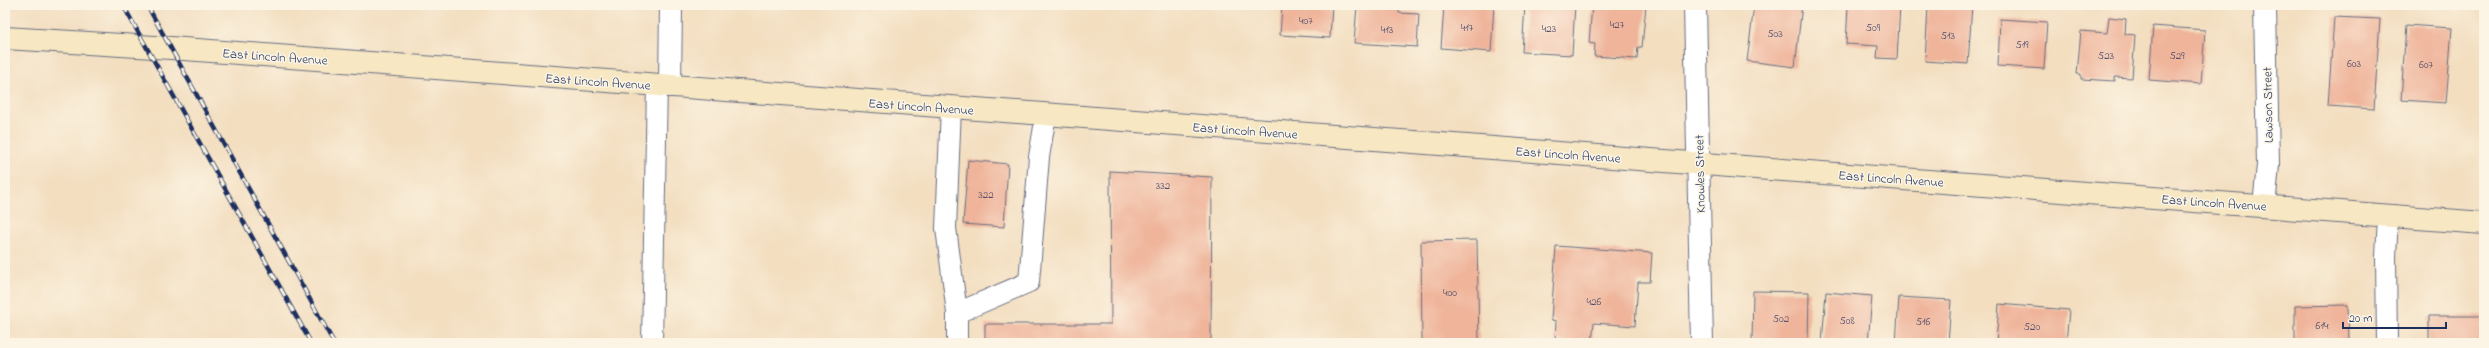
<svg xmlns="http://www.w3.org/2000/svg" width="2489" height="348" font-family="'Indie Flower',sans-serif">
  <rect width="100%" height="100%" fill="#fcf5e5"/>
  <filter id="ink" filterUnits="userSpaceOnUse"><feTurbulence type="fractalNoise" baseFrequency=".025" numOctaves="2"/><feDisplacementMap in="SourceGraphic" scale="8" xChannelSelector="R" yChannelSelector="G"/><feConvolveMatrix kernelMatrix="1 2 1 2 8 2 1 2 1" color-interpolation-filters="sRGB"/></filter>
  <filter id="wash" filterUnits="userSpaceOnUse"><feTurbulence type="fractalNoise" baseFrequency=".012" numOctaves="4" result="noise"/><feDisplacementMap in="SourceGraphic" scale="16" xChannelSelector="R" yChannelSelector="G"/><feGaussianBlur stdDeviation="0.9" result="paint"/><feColorMatrix in="noise" values="0 0 0 0 0 0 0 0 0 0 0 0 0 0 0 0 0 1.4 0 .05"/><feComposite in="paint" operator="in"/></filter>
  <g filter="url(#wash)">
    <rect width="100%" height="100%" fill="#f3dec0"/>
    <g id="blocks">
      <!-- building -->
      <path fill="#efb49a" d="M1282,5H1332L1330,38L1280,35Z
        M1357,5H1399V13L1419,14L1417,47L1354,43Z
        M1444,5H1494L1491,52L1441,48Z
        M1525,5H1575L1572,55L1522,52Z
        M1592,5H1646L1642,47H1638L1637,59L1594,56L1595,44L1589,43Z
        M1754,5H1802L1795,67L1747,61Z
        M1848,5L1900,6L1897,59L1877,58L1878,46L1846,44Z
        M1938,5H1972L1968,64L1925,61L1928,6L1938,7Z
        M2109,17L2126,19L2125,34L2135,35L2132,78L2115,77V81L2081,79V74H2077L2081,31L2107,33Z
        M2334,17L2380,19L2374,109L2328,106Z
        M2000,19L2047,22L2044,69L1998,66Z
        M2406,25L2452,28L2446,103L2401,100Z
        M2153,26L2205,30L2201,84L2149,80Z
        M968,160L1008,164L1004,227L963,224Z
        M1110,171L1212,177L1211,343H985V324H1111Z
        M1477,240L1479,343H1422L1421,241Z
        M1556,246L1652,253L1650,282H1638L1635,326L1594,323L1592,343L1555,340L1556,321L1551,320Z
        M1753,291L1809,292L1808,343H1752Z
        M1826,292L1872,296L1868,343H1822Z
        M1899,297L1951,300L1948,343H1896Z
        M1999,304L2069,310L2066,343H1996Z
        M2348,305L2349,343H2295V306Z
        M2429,316H2483V343H2429Z"/>
    </g>
  </g>
  <g filter="url(#ink)">
    <use href="#blocks" fill-opacity="0" stroke="#676c80" stroke-width="1"/>
    <g fill="none" stroke-linecap="round" stroke-linejoin="round">
      <defs>
        <path id="lane" d="M951,107L946,228L957,313V343
          M957,313L1029,282L1039,157L1046,115
          M652,343L657,85
          M2387,343L2386,257L2388,216"/>
        <path id="street" d="M1695,5L1702,343
          M670,86L671,5
          M2264,206L2268,165L2265,5"/>
        <path id="secondary" d="M5,38L171,48L2484,223"/>
      </defs>
      <!-- lane casing -->
      <use href="#lane" stroke="#676c80" stroke-width="22"/>
      <!-- street casing -->
      <use href="#street" stroke="#676c80" stroke-width="24"/>
      <!-- secondary casing -->
      <use href="#secondary" stroke="#676c80" stroke-width="24"/>
      <!-- lane -->
      <use href="#lane" stroke="#fff" stroke-width="20"/>
      <!-- street -->
      <use href="#street" stroke="#fff" stroke-width="22"/>
      <!-- secondary -->
      <use href="#secondary" stroke="#f7e8c3" stroke-width="22"/>
      <defs>
        <path id="rail" d="M123,5L311,343
          M147,5L334,343"/>
      </defs>
      <!-- rail casing -->
      <use href="#rail" stroke="#1b2f5e" stroke-width="4.5"/>
      <!-- rail -->
      <use href="#rail" stroke="#fcf5e5" stroke-width="3" stroke-dasharray="9" stroke-linecap="butt"/>
    </g>
  </g>
  <g text-anchor="middle" stroke-width="3" stroke-linejoin="round" paint-order="stroke">
    <!-- number labels -->
    <g font-size="11" fill="#50506d">
      <text x="1306" y="24">407</text>
      <text x="1617" y="28">427</text>
      <text x="1467" y="31">417</text>
      <text x="1873" y="31">509</text>
      <text x="1549" y="32">423</text>
      <text x="1387" y="33">413</text>
      <text x="1775" y="37">503</text>
      <text x="1948" y="39">513</text>
      <text x="2022" y="48">519</text>
      <text x="2106" y="59">523</text>
      <text x="2177" y="59">529</text>
      <text x="2354" y="67">603</text>
      <text x="2426" y="68">607</text>
      <text x="1163" y="189">332</text>
      <text x="986" y="198">322</text>
      <text x="1450" y="296">400</text>
      <text x="1594" y="305">426</text>
      <text x="1781" y="322">502</text>
      <text x="1847" y="324">508</text>
      <text x="1923" y="325">516</text>
      <text x="2322" y="329">614</text>
      <text x="2032" y="330">520</text>
    </g>
    <!-- street labels -->
    <g font-size="13" fill="#1b2f5e" stroke="#fcf5e5">
      <text transform="translate(275 56) rotate(4)" y="5">East Lincoln Avenue</text>
      <text transform="translate(598 81) rotate(4)" y="5">East Lincoln Avenue</text>
      <text transform="translate(2267 105) rotate(-91)" y="5">Lawson Street</text>
      <text transform="translate(921 106) rotate(4)" y="5">East Lincoln Avenue</text>
      <text transform="translate(1245 130) rotate(4)" y="5">East Lincoln Avenue</text>
      <text transform="translate(1568 154) rotate(4)" y="5">East Lincoln Avenue</text>
      <text transform="translate(1699 174) rotate(-91)" y="5">Knowles Street</text>
      <text transform="translate(1891 178) rotate(4)" y="5">East Lincoln Avenue</text>
      <text transform="translate(2214 202) rotate(4)" y="5">East Lincoln Avenue</text>
    </g>
  </g>
  <!-- margin -->
  <rect width="2489" height="348" fill="none" stroke="#fcf5e5" stroke-width="20"/>
  <!-- scale -->
  <path d="M2343 322v6h103v-6" fill="none" stroke="#1b2f5e" stroke-width="2"/>
  <text x="2349" y="322" font-size="12" fill="#1b2f5e" stroke="#fcf5e5" stroke-width="3" paint-order="stroke">20 m</text>
</svg>
